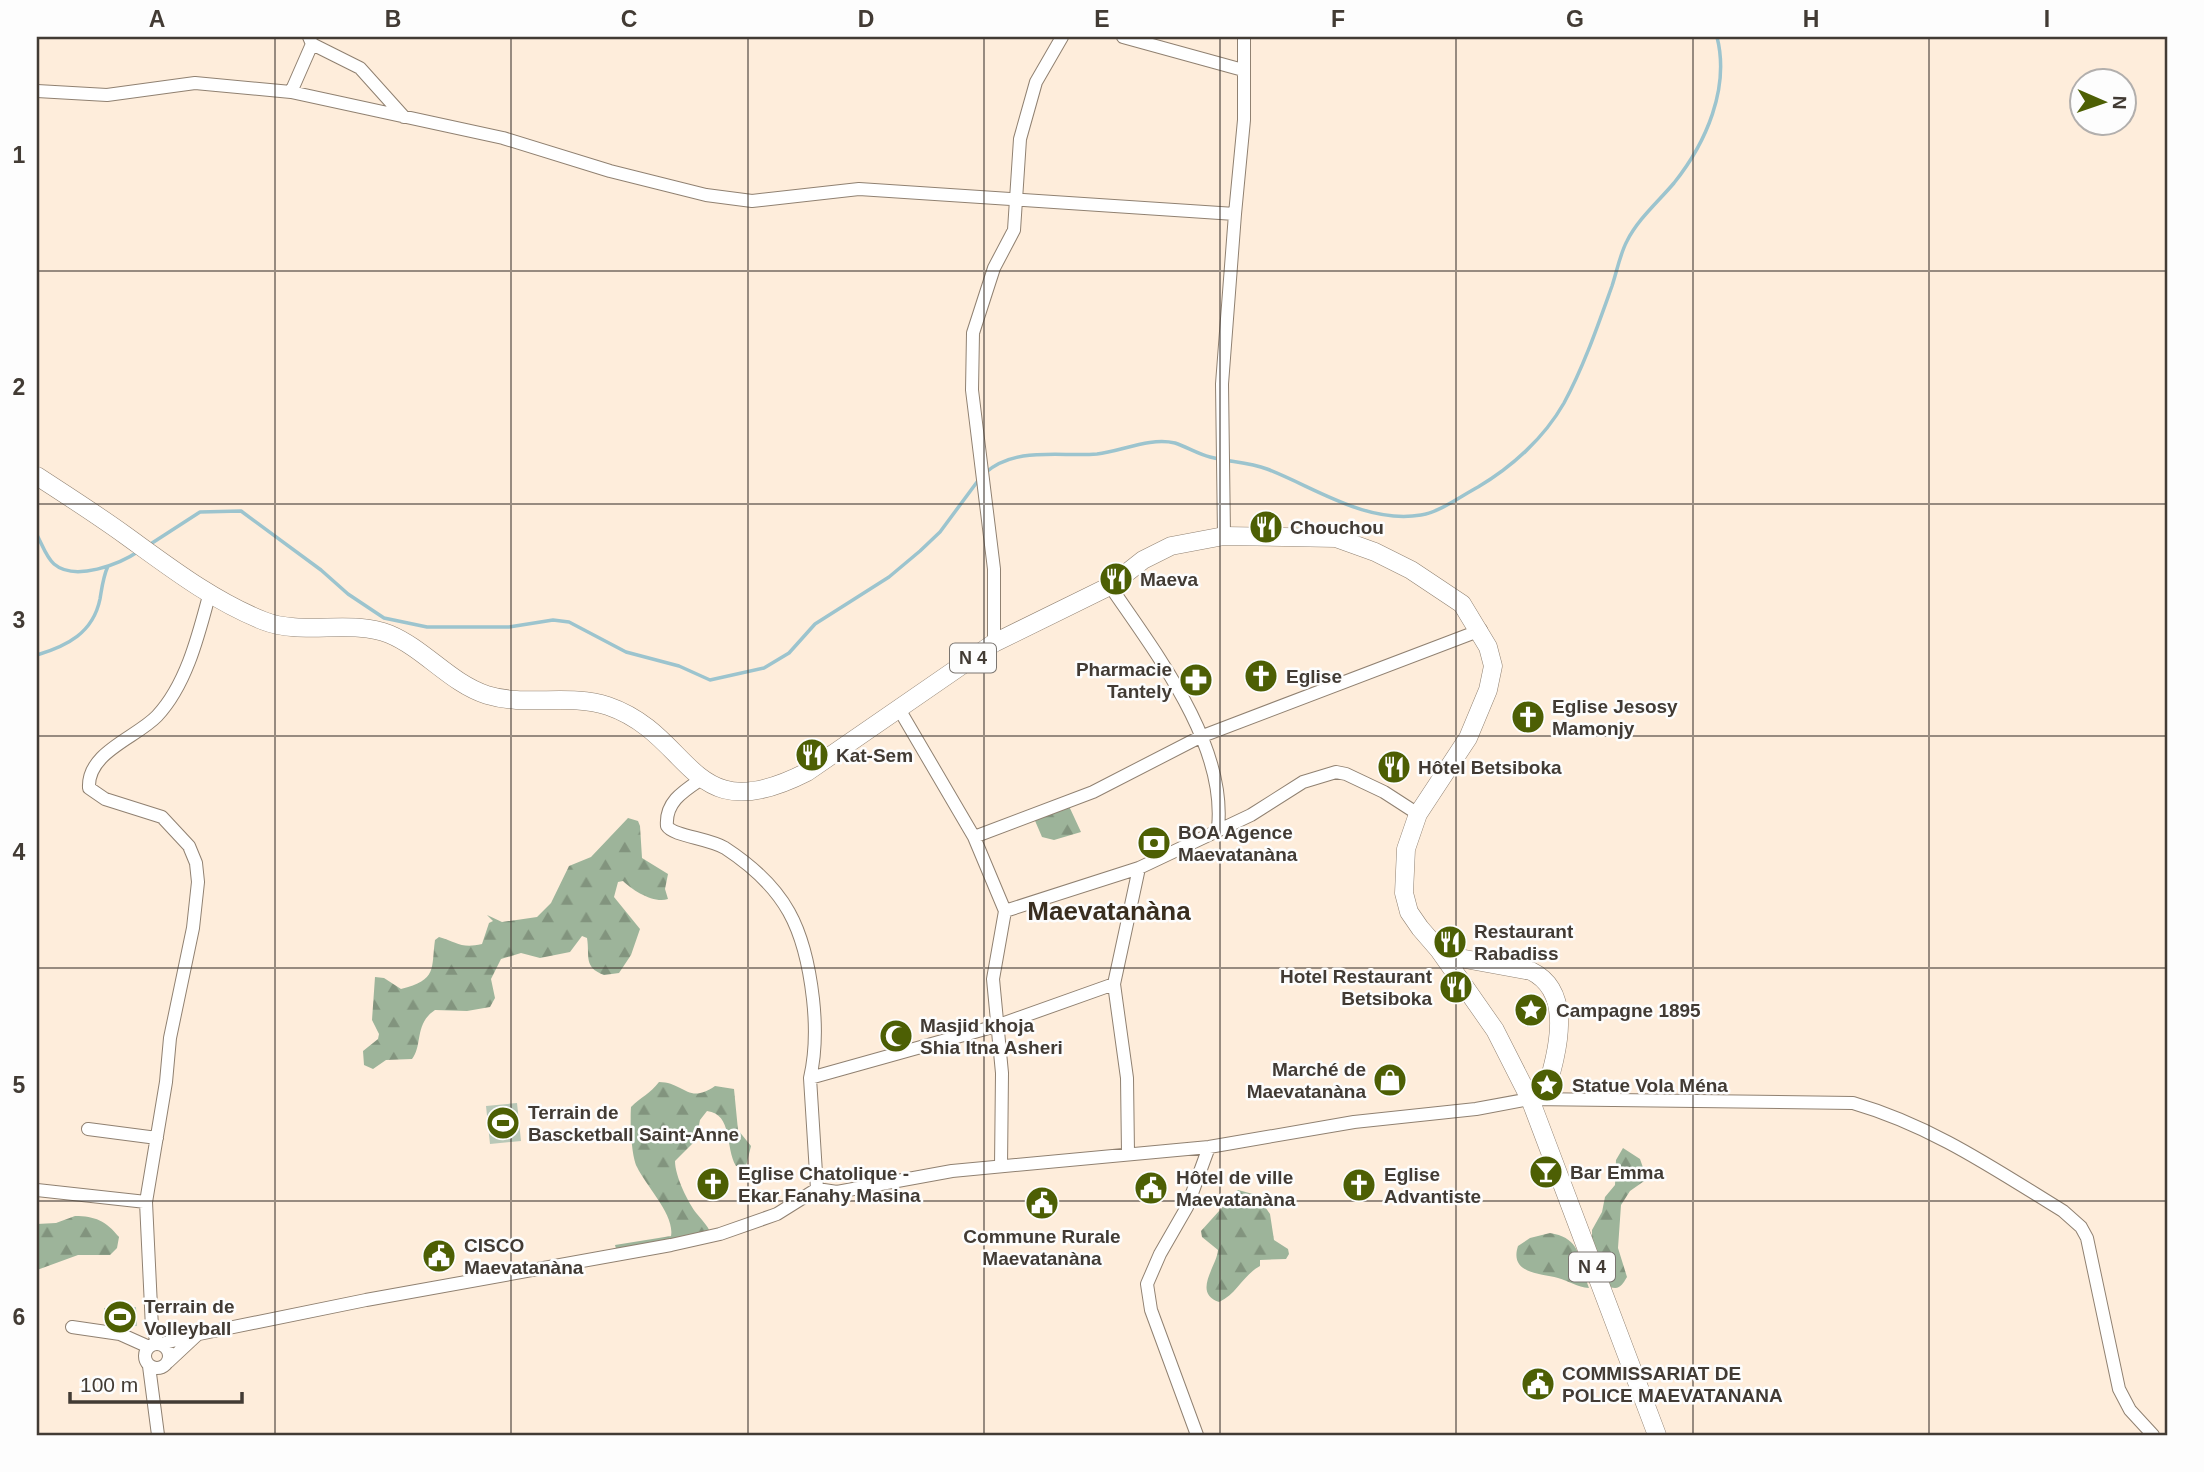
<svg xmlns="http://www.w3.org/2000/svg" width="2204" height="1472" font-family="Helvetica,sans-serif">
  <defs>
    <pattern id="forest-firs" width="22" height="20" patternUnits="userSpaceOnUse" patternTransform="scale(1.75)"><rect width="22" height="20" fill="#9db49a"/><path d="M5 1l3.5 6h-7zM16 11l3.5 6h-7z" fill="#82947e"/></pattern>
  </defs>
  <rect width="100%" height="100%" fill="#feeddb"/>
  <!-- forest -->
  <path fill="url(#forest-firs)" d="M1068,804L1081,832L1054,840L1042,837L1033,816Z
    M628,818L638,821L640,826L642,858L668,874L665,889L668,899C654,904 632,890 623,881L618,882L614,897L640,929L631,955L619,973L604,975C583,967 590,956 587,938L582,936L570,952L540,958L521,953L501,959L491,979L495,998L490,1007L467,1011L435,1010C414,1024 423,1045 412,1059L386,1060L373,1069L364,1065L363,1051L378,1039L379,1034L372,1020L375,977L384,978L401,989C438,980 431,968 435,940L439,937C457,942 461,949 482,944L489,923L493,921L487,915L502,922L537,917L551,903L569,866L591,857Z
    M659,1082C684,1082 688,1105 715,1086L734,1089L738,1130L751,1146L746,1166H736C725,1148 733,1114 707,1111L700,1120L696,1140L675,1161C675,1176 688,1203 697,1214C704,1223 709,1226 712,1238L618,1256L615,1245L671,1236C675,1215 646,1186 637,1167C631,1155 630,1121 631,1107C641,1097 650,1094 659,1082Z
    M1623,1148L1640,1159L1647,1179L1630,1191L1621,1205L1618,1248L1627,1277C1622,1285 1620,1290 1610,1287L1592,1240V1230L1602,1212L1605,1197L1615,1185L1616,1160Z
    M1238,1190L1253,1194L1261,1201L1270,1214L1274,1240L1288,1249L1289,1254L1286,1259L1260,1260V1266C1243,1275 1237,1294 1219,1302C1192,1293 1217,1266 1218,1250L1202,1237L1201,1231Z
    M75,1216C95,1216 106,1221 119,1237L117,1248L110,1255H78L37,1270V1224L56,1223Z
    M1550,1233C1583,1238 1579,1262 1589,1288C1577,1287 1569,1281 1558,1278C1540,1273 1509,1274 1518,1246L1530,1238Z"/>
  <!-- green -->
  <path fill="#b9c8b7" d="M517,1103L521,1141L490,1144L486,1106Z
    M136,1307L137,1326L105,1327L104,1308Z"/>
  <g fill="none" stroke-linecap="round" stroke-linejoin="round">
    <!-- stream -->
    <path stroke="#9cc4ce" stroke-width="3.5" d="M985,473C1016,446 1060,457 1097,454C1122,451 1150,437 1175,443C1187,447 1198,454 1210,457C1228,462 1248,462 1267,469C1316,488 1366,524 1421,515C1440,512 1461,496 1478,487C1512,467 1544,438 1564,403C1584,366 1598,325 1612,286C1617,271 1620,254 1627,241C1638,219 1658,202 1674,183C1706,143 1730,88 1717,37
      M37,535C42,544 46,557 54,564C75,582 120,564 139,551
      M149,545L200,512L241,511L321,570L348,594L384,618L427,627H509L553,620L569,622L626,652L679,666L710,680L764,668L789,653L815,624L889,577L920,551L940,532L980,478
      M37,655C67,646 93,633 100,599C102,587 103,577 108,566"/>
    <defs>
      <path id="minor" d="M309,37L312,44L360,68L404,117
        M1123,37L1243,70
        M37,91L107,95L195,83L291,92L503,138L610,171L706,195L752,201L859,189L1235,214L1222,384L1224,536
        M291,92L312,44
        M1235,214L1244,120V37
        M1110,586C1155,652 1227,744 1218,828
        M994,643V569L972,390L973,333L994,268L1014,230L1020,139L1036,82L1062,37
        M899,709L974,837L1005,911
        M700,780C682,792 665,803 667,826C673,836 708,838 725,848C786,888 805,928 813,999C816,1026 816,1052 810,1078
        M974,837L1093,792L1200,737L1481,630
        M88,1129L157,1138
        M1128,1153L1127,1078L1114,984L1139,868
        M1001,1166L1002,1073L993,979L1005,911L1139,868L1251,815L1303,782L1336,772L1346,774L1384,792L1418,814
        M817,1189L810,1078L996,1026L1114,984
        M37,1190L146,1202
        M72,1327L120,1334L149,1347
        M145 1356a12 12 0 1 1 24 0a12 12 0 1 1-24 0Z
        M158,1344L152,1328L146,1202L166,1082L170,1038L193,928L198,882L196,863L189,846L162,817L105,799L89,788C87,752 136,738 157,716C187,684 199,633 210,592
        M161,1344L199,1334L366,1300L671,1245L720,1234L777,1214L817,1189L837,1192L952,1171L1209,1147L1354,1122L1476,1109L1530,1099L1853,1103C1932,1126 1993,1168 2063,1211L2081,1227L2087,1238L2119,1389L2130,1410L2153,1435
        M168,1362L198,1334
        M149,1366L158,1435
        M1197,1435L1151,1310L1147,1284L1160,1254L1187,1207L1209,1147"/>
      <path id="primary" d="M37,476C66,495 96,514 125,535C168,566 213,601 264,621C302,636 352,619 389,634C425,649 450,683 487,695C526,707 569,693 608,706C695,736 688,833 807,772L994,643L1110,586L1143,560L1171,546L1224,536L1336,538L1375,552L1411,570L1462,604L1488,647L1493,666L1488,690L1468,738L1418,814L1406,849L1404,893L1409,912L1420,928L1439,950L1495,1030L1530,1099L1657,1435
        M1443,955L1531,971C1576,993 1556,1056 1545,1095L1530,1099"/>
    </defs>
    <!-- minor casing -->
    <use href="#minor" stroke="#908171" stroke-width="14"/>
    <!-- primary casing -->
    <use href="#primary" stroke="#908171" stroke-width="19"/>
    <!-- minor -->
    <use href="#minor" stroke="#fff" stroke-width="12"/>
    <!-- primary -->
    <use href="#primary" stroke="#fff" stroke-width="18"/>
  </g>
  <!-- grid -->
  <path fill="none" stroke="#423b34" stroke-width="2" stroke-opacity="0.55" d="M275,37V1435M511,37V1435M748,37V1435M984,37V1435M1220,37V1435M1456,37V1435M1693,37V1435M1929,37V1435M37,271H2167M37,504H2167M37,736H2167M37,968H2167M37,1201H2167"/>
  <!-- icons -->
  <defs>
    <symbol id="restaurant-disc" viewBox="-11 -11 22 22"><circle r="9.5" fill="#4d5f04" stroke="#fdfdfd"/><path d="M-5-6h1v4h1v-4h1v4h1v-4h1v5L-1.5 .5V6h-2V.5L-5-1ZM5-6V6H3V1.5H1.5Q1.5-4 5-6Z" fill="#fff"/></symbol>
    <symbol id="church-disc" viewBox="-11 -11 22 22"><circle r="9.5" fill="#4d5f04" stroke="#fdfdfd"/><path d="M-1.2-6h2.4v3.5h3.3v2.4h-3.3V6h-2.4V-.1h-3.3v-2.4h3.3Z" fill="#fff"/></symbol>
    <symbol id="pharmacy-disc" viewBox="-11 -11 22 22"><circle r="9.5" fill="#4d5f04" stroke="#fdfdfd"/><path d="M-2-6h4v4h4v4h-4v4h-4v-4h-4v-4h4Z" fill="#fff"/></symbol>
    <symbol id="bank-disc" viewBox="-11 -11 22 22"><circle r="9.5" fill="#4d5f04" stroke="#fdfdfd"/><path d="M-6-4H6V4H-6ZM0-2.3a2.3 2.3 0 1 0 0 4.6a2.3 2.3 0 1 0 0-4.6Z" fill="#fff"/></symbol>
    <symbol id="sight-disc" viewBox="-11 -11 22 22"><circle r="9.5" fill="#4d5f04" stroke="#fdfdfd"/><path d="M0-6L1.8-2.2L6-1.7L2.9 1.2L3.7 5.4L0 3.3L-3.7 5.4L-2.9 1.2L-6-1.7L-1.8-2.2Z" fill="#fff"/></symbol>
    <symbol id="mosque-disc" viewBox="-11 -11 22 22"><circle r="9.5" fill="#4d5f04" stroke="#fdfdfd"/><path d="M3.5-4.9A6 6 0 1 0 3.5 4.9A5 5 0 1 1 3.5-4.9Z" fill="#fff"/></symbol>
    <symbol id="shop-disc" viewBox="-11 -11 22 22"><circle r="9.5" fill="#4d5f04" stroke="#fdfdfd"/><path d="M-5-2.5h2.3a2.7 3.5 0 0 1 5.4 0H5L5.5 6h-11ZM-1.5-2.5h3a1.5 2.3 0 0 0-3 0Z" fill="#fff"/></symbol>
    <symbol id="stadium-disc" viewBox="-11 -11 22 22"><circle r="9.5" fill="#4d5f04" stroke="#fdfdfd"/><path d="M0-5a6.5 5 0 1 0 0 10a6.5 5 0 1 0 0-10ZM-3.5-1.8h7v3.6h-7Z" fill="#fff"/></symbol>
    <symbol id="bar-disc" viewBox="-11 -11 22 22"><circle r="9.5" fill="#4d5f04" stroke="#fdfdfd"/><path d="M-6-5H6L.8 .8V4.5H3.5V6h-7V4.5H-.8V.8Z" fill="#fff"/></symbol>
    <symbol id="civic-disc" viewBox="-11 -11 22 22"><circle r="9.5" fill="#4d5f04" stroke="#fdfdfd"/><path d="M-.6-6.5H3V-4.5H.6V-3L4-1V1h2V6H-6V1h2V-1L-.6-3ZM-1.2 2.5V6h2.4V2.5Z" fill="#fff"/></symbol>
  </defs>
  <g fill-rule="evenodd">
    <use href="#restaurant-disc" x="1247" y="508" width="38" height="38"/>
    <use href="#restaurant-disc" x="1097" y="560" width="38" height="38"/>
    <use href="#church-disc" x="1242" y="657" width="38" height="38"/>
    <use href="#pharmacy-disc" x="1177" y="661" width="38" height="38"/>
    <use href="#church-disc" x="1509" y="698" width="38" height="38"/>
    <use href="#restaurant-disc" x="793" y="736" width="38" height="38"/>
    <use href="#restaurant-disc" x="1375" y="748" width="38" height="38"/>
    <use href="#bank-disc" x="1135" y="824" width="38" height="38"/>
    <use href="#restaurant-disc" x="1431" y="923" width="38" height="38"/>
    <use href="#restaurant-disc" x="1437" y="968" width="38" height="38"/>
    <use href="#sight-disc" x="1512" y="991" width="38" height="38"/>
    <use href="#mosque-disc" x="877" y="1017" width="38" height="38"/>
    <use href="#shop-disc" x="1371" y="1061" width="38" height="38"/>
    <use href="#sight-disc" x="1528" y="1066" width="38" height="38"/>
    <use href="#stadium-disc" x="484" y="1104" width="38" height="38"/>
    <use href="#bar-disc" x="1527" y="1153" width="38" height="38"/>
    <use href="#church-disc" x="694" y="1165" width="38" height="38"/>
    <use href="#church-disc" x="1340" y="1166" width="38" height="38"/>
    <use href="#civic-disc" x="1132" y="1169" width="38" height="38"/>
    <use href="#civic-disc" x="1023" y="1184" width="38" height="38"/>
    <use href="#civic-disc" x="420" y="1237" width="38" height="38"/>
    <use href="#stadium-disc" x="101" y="1298" width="38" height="38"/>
    <use href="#civic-disc" x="1519" y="1365" width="38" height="38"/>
  </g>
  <g text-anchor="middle" stroke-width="5" stroke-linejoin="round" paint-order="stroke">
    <!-- shield labels -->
    <g fill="#fdfdfd" stroke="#7a7570" stroke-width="2">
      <rect x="950" y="643.5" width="46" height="29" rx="5"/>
      <rect x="1569" y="1252.5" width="46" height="29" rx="5"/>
    </g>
    <g font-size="18" font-weight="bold" fill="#423b34">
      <text x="973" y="664">N 4</text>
      <text x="1592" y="1273">N 4</text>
    </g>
    <!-- poi labels -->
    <g font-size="19" font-weight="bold" fill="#423b34" stroke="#fdfdfd" text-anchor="start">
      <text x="1290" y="534">Chouchou</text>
      <text x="1140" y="586">Maeva</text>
      <text x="1172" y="676" text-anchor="end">Pharmacie<tspan x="1172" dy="22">Tantely</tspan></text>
      <text x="1286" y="683">Eglise</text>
      <text x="1552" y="713">Eglise Jesosy<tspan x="1552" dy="22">Mamonjy</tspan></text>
      <text x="836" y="762">Kat-Sem</text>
      <text x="1418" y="774">Hôtel Betsiboka</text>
      <text x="1178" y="839">BOA Agence<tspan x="1178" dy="22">Maevatanàna</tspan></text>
      <text x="1474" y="938">Restaurant<tspan x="1474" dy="22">Rabadiss</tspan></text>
      <text x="1432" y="983" text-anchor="end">Hotel Restaurant<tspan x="1432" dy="22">Betsiboka</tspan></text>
      <text x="1556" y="1017">Campagne 1895</text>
      <text x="920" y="1032">Masjid khoja<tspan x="920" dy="22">Shia Itna Asheri</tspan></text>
      <text x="1366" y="1076" text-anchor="end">Marché de<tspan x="1366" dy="22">Maevatanàna</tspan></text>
      <text x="1572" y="1092">Statue Vola Ména</text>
      <text x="528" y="1119">Terrain de<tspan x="528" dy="22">Bascketball Saint-Anne</tspan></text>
      <text x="1570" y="1179">Bar Emma</text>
      <text x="738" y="1180">Eglise Chatolique -<tspan x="738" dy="22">Ekar Fanahy Masina</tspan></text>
      <text x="1384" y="1181">Eglise<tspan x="1384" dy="22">Advantiste</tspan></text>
      <text x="1176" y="1184">Hôtel de ville<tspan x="1176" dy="22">Maevatanàna</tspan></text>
      <text x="1042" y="1243" text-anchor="middle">Commune Rurale<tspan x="1042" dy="22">Maevatanàna</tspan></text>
      <text x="464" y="1252">CISCO<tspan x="464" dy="22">Maevatanàna</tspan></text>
      <text x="144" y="1313">Terrain de<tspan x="144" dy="22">Volleyball</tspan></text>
      <text x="1562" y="1380">COMMISSARIAT DE<tspan x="1562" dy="22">POLICE MAEVATANANA</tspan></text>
    </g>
    <!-- district labels -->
    <g font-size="26" font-weight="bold" fill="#3a2e1f" stroke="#fdfdfd">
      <text x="1109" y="920">Maevatanàna</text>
    </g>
  </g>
  <!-- border -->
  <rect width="2204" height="1472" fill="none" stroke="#fdfdfd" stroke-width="77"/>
  <!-- north arrow -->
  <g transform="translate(2103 102) rotate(92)"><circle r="33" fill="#fdfdfd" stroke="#b2afad" stroke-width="2"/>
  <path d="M0-5L12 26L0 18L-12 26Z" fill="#4d5f04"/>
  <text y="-10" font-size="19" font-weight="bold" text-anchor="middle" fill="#423b34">N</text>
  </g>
  <!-- scale -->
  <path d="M70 1392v10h172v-10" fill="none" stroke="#423b34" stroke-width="3.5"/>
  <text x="80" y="1392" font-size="21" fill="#423b34" stroke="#fdfdfd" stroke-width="5" paint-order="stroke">100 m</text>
  <rect x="38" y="38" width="2128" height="1396" fill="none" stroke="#423b34" stroke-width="2.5"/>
  <g font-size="23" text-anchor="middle" font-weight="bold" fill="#423b34">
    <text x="157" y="27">A</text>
    <text x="393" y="27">B</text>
    <text x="629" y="27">C</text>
    <text x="866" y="27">D</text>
    <text x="1102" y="27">E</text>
    <text x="1338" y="27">F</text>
    <text x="1575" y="27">G</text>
    <text x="1811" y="27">H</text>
    <text x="2047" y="27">I</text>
    <text x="19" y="163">1</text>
    <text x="19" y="395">2</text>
    <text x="19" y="628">3</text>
    <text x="19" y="860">4</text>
    <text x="19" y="1093">5</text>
    <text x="19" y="1325">6</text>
  </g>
</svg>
